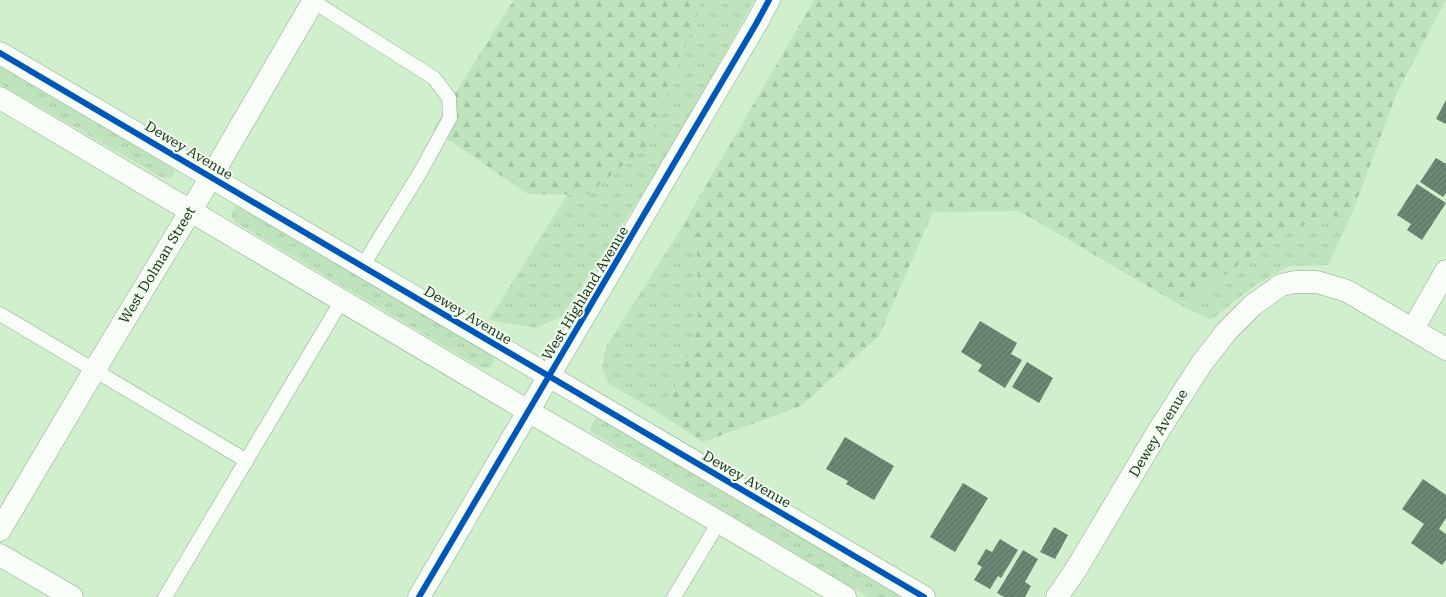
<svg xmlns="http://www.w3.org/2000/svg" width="1446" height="597" font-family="'Roboto Serif',serif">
  <defs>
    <pattern id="grass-tufts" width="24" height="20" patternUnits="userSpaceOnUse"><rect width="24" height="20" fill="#bfe3bc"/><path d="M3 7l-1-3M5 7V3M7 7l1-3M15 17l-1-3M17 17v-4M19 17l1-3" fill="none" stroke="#a4c3a1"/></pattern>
    <pattern id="forest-firs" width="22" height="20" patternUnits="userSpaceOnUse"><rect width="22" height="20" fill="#bfe3bc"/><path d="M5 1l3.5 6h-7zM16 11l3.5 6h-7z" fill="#a4c3a1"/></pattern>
    <pattern id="building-hatch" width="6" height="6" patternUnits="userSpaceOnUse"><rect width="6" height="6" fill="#6b8874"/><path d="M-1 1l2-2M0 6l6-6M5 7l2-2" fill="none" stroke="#57705e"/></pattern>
  </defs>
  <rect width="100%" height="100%" fill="#d0efcd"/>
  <!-- grass -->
  <path fill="url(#grass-tufts)" d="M701,0H754L675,144L562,316L536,328L489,320L567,195H587L696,18Z
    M0,63L170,164L175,172L171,178L161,177L0,84Z
    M235,206L245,207L491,352L494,359L491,367L481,368L235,222L231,215Z
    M1353,211L1328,265L1289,266L1255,285L1211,320L1182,306L1287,230Z
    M682,227L697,253L698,327L664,416L608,383L602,367L606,347Z
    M599,415L903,597H868L590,431L593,422Z"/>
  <!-- forest -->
  <path fill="url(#forest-firs)" d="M514,0H701L696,18L647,145L587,195L528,194L433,129Z
    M814,0H1446L1398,90L1353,211L1287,230L1182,306L1019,211L933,212L879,336L801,406L703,442L664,416L698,327L697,253L682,227Z"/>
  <!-- building -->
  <path fill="url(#building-hatch)" d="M1446,100V124L1436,119Z
    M1436,158L1446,164V193L1443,197L1420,182Z
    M1417,184L1446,203L1422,240L1407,230L1411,224L1397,215Z
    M980,321L1017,343L1011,354L1022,360L1005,388L978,371L982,365L961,352Z
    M1027,362L1053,378L1039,403L1012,387Z
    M845,437L894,466L874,500L846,484L848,481L826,469Z
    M1423,479L1446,495V518L1439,529L1446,534V560L1442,565L1411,543L1424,524L1402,509Z
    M963,483L988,498L955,552L930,537Z
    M1054,527L1068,535L1055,559L1040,552Z
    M1000,539L1018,550L1001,578L998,576L990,589L974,580L982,567L977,564L986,549L992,552Z
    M1023,550L1038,559L1025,582L1031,586L1025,597H1004L997,593Z"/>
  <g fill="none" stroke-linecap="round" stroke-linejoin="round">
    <defs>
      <path id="lane" d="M311,0L434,78L449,98L450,118L421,171L362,267
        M0,314L247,461
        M165,597L342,300
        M674,597L719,522"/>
      <path id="street" d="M1413,329L1446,271
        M549,376L924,597
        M528,411L719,522L845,597
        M0,530L94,371L211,177L314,0
        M0,555L72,597
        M1057,597L1075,571L1159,430L1202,363L1227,331L1253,305L1281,285L1295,282H1317L1347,291L1446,349"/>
      <path id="secondary" d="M0,53L549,376
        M0,98L528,411
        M419,597C531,406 645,216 756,24L769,0"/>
    </defs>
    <!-- lane casing -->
    <use href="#lane" stroke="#90a88e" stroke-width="15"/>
    <!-- street casing -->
    <use href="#street" stroke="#90a88e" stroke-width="23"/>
    <!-- secondary casing -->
    <use href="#secondary" stroke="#90a88e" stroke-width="23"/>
    <!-- lane -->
    <use href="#lane" stroke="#f8fdf8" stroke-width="14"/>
    <!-- street -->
    <use href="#street" stroke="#f8fdf8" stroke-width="22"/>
    <!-- secondary -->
    <use href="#secondary" stroke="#f8fdf8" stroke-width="22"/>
    <defs>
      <path id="cycleway" d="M0,53L924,597
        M419,597C531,406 645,216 756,24L769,0"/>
    </defs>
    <!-- cycleway casing -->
    <use href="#cycleway" stroke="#f1fcef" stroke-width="8"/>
    <!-- cycleway -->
    <use href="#cycleway" stroke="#0057b8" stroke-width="6"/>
  </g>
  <g text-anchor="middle" stroke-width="4" stroke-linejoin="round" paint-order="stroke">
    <!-- street labels -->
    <g font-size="14" fill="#1c321a" stroke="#f1fcef">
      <text transform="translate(189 150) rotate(31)" y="5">Dewey Avenue</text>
      <text transform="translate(157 265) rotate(-59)" y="5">West Dolman Street</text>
      <text transform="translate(585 293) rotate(-59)" y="5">West Highland Avenue</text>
      <text transform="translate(468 315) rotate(31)" y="5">Dewey Avenue</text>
      <text transform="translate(1158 433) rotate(-59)" y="5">Dewey Avenue</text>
      <text transform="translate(747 479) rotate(30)" y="5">Dewey Avenue</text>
    </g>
  </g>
</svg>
